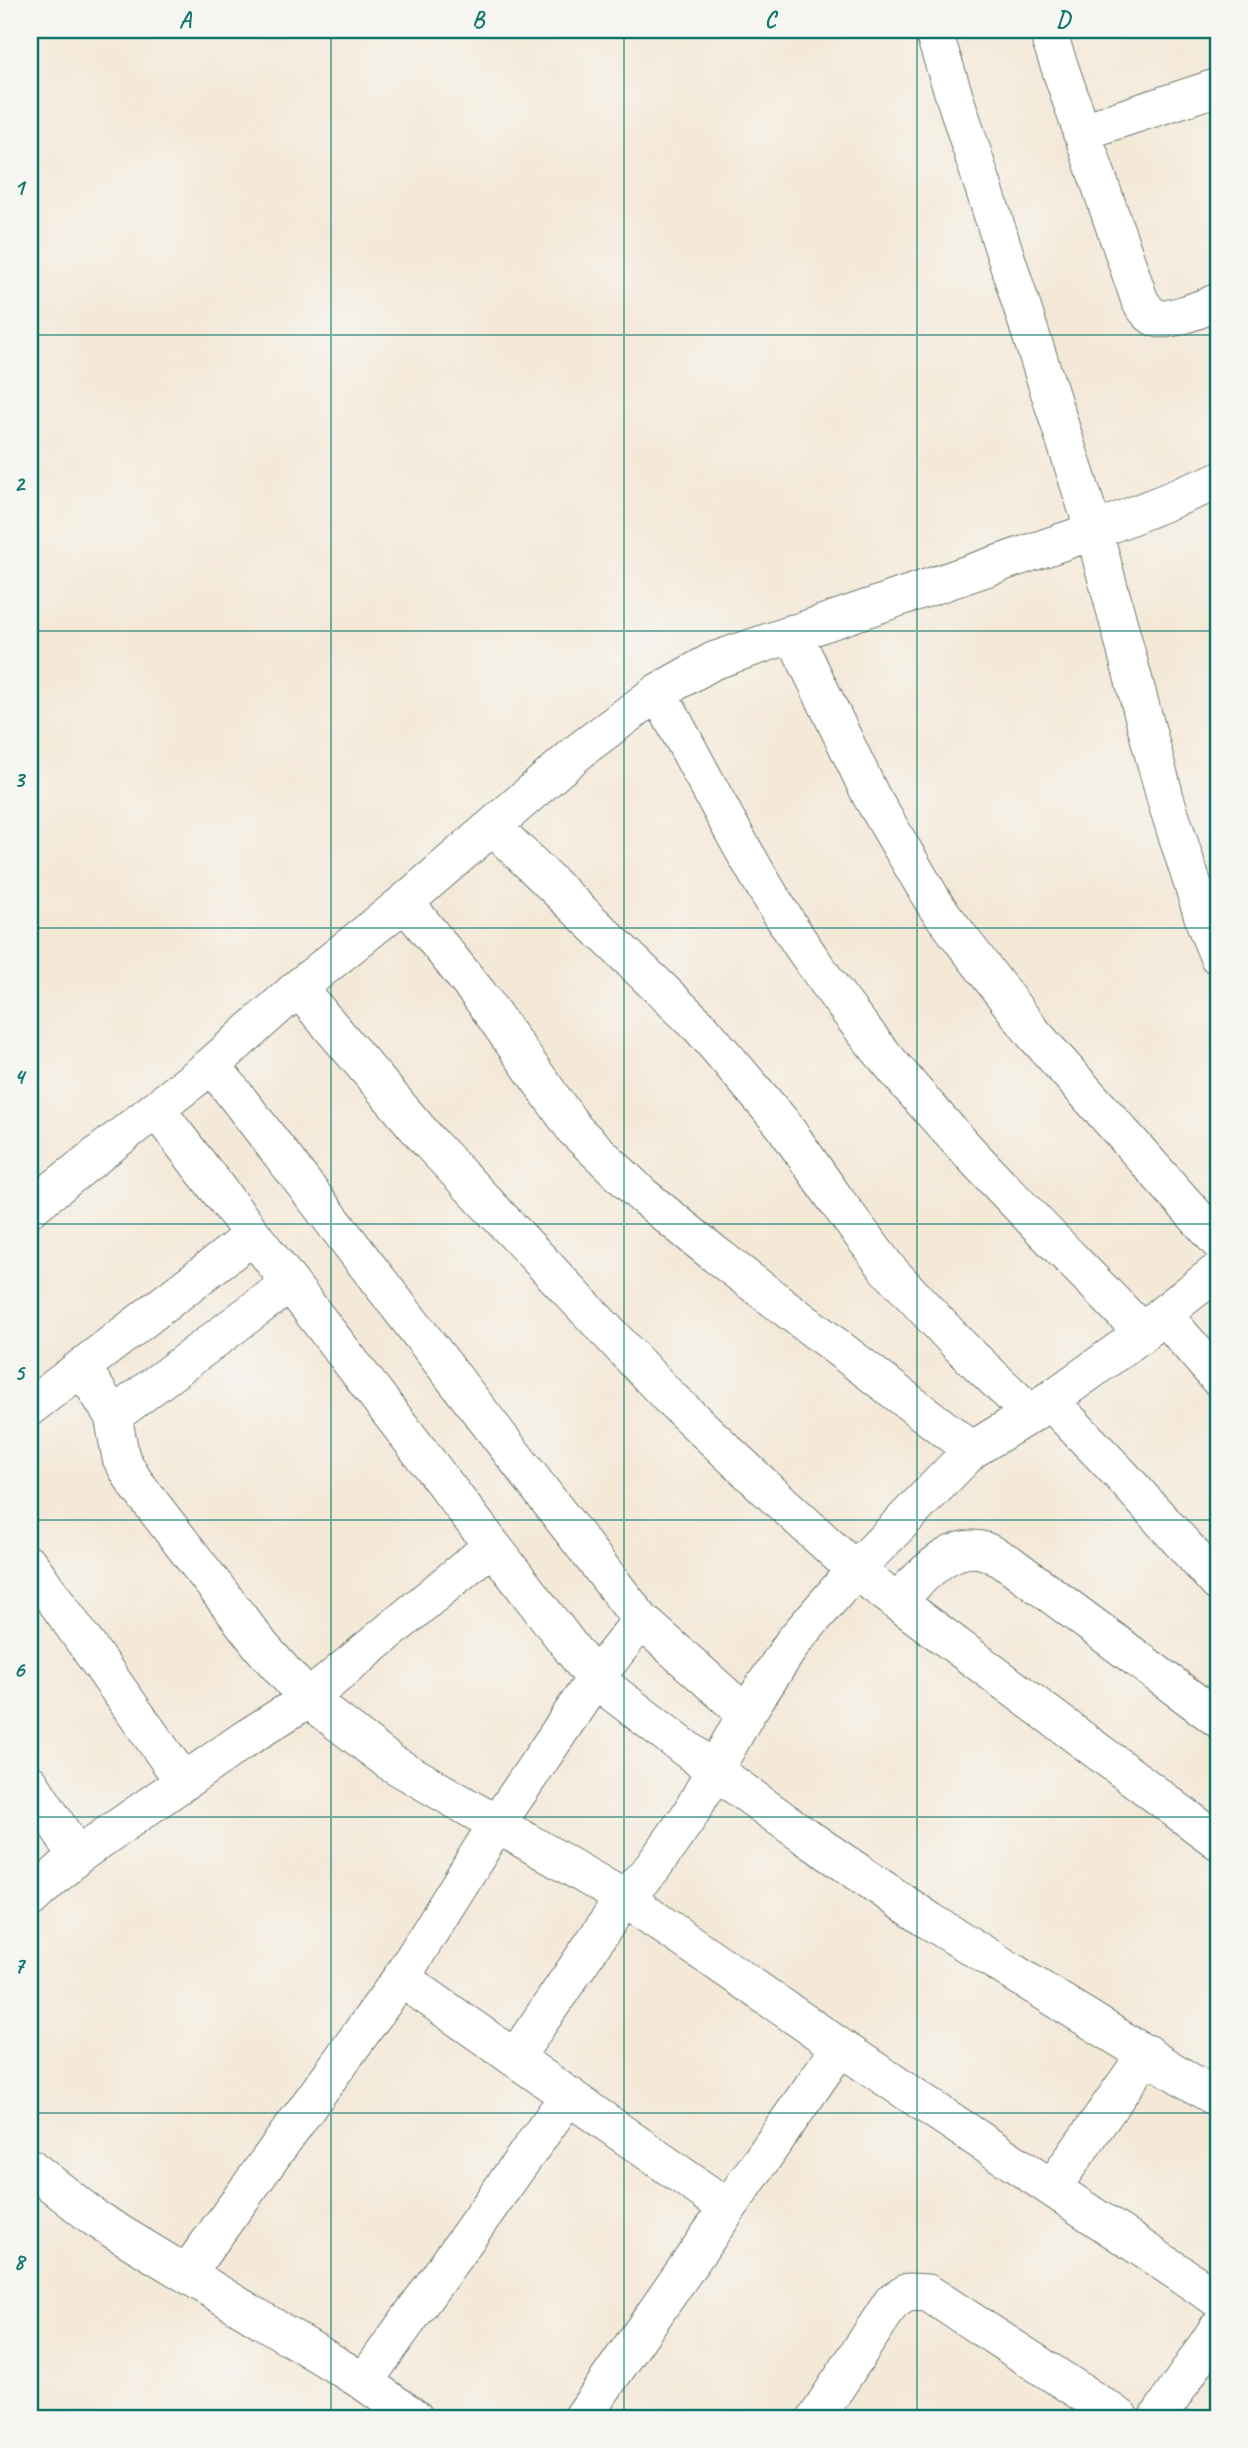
<svg xmlns="http://www.w3.org/2000/svg" width="1248" height="2448" font-family="Caveat,sans-serif">
  <rect width="100%" height="100%" fill="#f6f6f2"/>
  <filter id="ink" filterUnits="userSpaceOnUse"><feTurbulence type="fractalNoise" baseFrequency=".0143" numOctaves="2"/><feDisplacementMap in="SourceGraphic" scale="14" xChannelSelector="R" yChannelSelector="G"/><feConvolveMatrix kernelMatrix="1 2 1 2 8 2 1 2 1" color-interpolation-filters="sRGB"/></filter>
  <filter id="wash" filterUnits="userSpaceOnUse"><feTurbulence type="fractalNoise" baseFrequency=".00686" numOctaves="4" result="noise"/><feDisplacementMap in="SourceGraphic" scale="28" xChannelSelector="R" yChannelSelector="G"/><feGaussianBlur stdDeviation="1.57" result="paint"/><feColorMatrix in="noise" values="0 0 0 0 0 0 0 0 0 0 0 0 0 0 0 0 0 1.4 0 .05"/><feComposite in="paint" operator="in"/></filter>
  <g filter="url(#wash)">
    <rect width="100%" height="100%" fill="#f4e8d7"/>
  </g>
  <g filter="url(#ink)">
    <g fill="none" stroke-linecap="round" stroke-linejoin="round">
      <defs>
        <path id="minor" d="M933,30L1094,531L1166,801L1207,929L1218,956
          M1047,30L1140,301C1144,307 1149,315 1156,318C1168,323 1205,307 1218,302
          M1081,132L1218,87
          M793,633L871,796L936,906L1033,1033L1218,1241
          M658,692C707,783 754,877 813,962C907,1098 1029,1214 1143,1333
          M493,827L701,1028L782,1123L838,1203L887,1268L959,1345L1031,1414
          M405,902L480,996L575,1130L642,1195L716,1255L972,1450
          M298,988L430,1143L668,1396L769,1491L855,1570L1218,1841
          M212,1065L641,1620L746,1714
          M156,1109L595,1679L715,1771L805,1836L930,1921L1218,2099
          M30,1208L212,1065L298,988L405,902L583,748L658,692L713,661L1094,531L1218,481
          M1163,1314L1218,1378
          M82,1367L113,1416L121,1458L134,1481L261,1646L308,1699L390,1762L624,1898L840,2047L1218,2299
          M1049,1400L1120,1474L1218,1583
          M30,1407L252,1236
          M113,1416L289,1284
          M30,1565L184,1782
          M896,1601C920,1580 949,1540 985,1551C993,1554 1002,1560 1010,1564L1218,1719
          M30,1783L77,1856
          M30,1899L77,1856L245,1739L308,1699L492,1546
          M401,1978L728,2208
          M515,2058L624,1898L653,1867L689,1816L746,1714L793,1642L855,1570L972,1450L1031,1414L1143,1333L1163,1314L1218,1271
          M30,2167L96,2219L364,2382L415,2418
          M1052,2188L1147,2053
          M187,2273L401,1978L497,1824L595,1679L641,1620
          M364,2382L569,2095
          M582,2418L840,2047
          M816,2418L892,2302L908,2292L928,2293L1121,2418
          M1158,2418L1218,2328"/>
      </defs>
      <!-- minor casing -->
      <use href="#minor" stroke="#6a796d" stroke-width="39"/>
      <!-- minor -->
      <use href="#minor" stroke="#fff" stroke-width="37"/>
    </g>
  </g>
  <!-- grid -->
  <path fill="none" stroke="#0f766e" stroke-width="2" stroke-opacity="0.55" d="M331,30V2418M624,30V2418M917,30V2418M30,335H1218M30,631H1218M30,928H1218M30,1224H1218M30,1520H1218M30,1817H1218M30,2113H1218"/>
  <!-- margin -->
  <rect width="1248" height="2448" fill="none" stroke="#f6f6f2" stroke-width="77"/>
  <rect x="38" y="38" width="1172" height="2372" fill="none" stroke="#0f766e" stroke-width="2.5"/>
  <g font-size="23" text-anchor="middle" font-weight="bold" fill="#0f766e">
    <text x="185" y="27">A</text>
    <text x="478" y="27">B</text>
    <text x="770" y="27">C</text>
    <text x="1063" y="27">D</text>
    <text x="19" y="195">1</text>
    <text x="19" y="491">2</text>
    <text x="19" y="787">3</text>
    <text x="19" y="1084">4</text>
    <text x="19" y="1380">5</text>
    <text x="19" y="1677">6</text>
    <text x="19" y="1973">7</text>
    <text x="19" y="2269">8</text>
  </g>
</svg>
